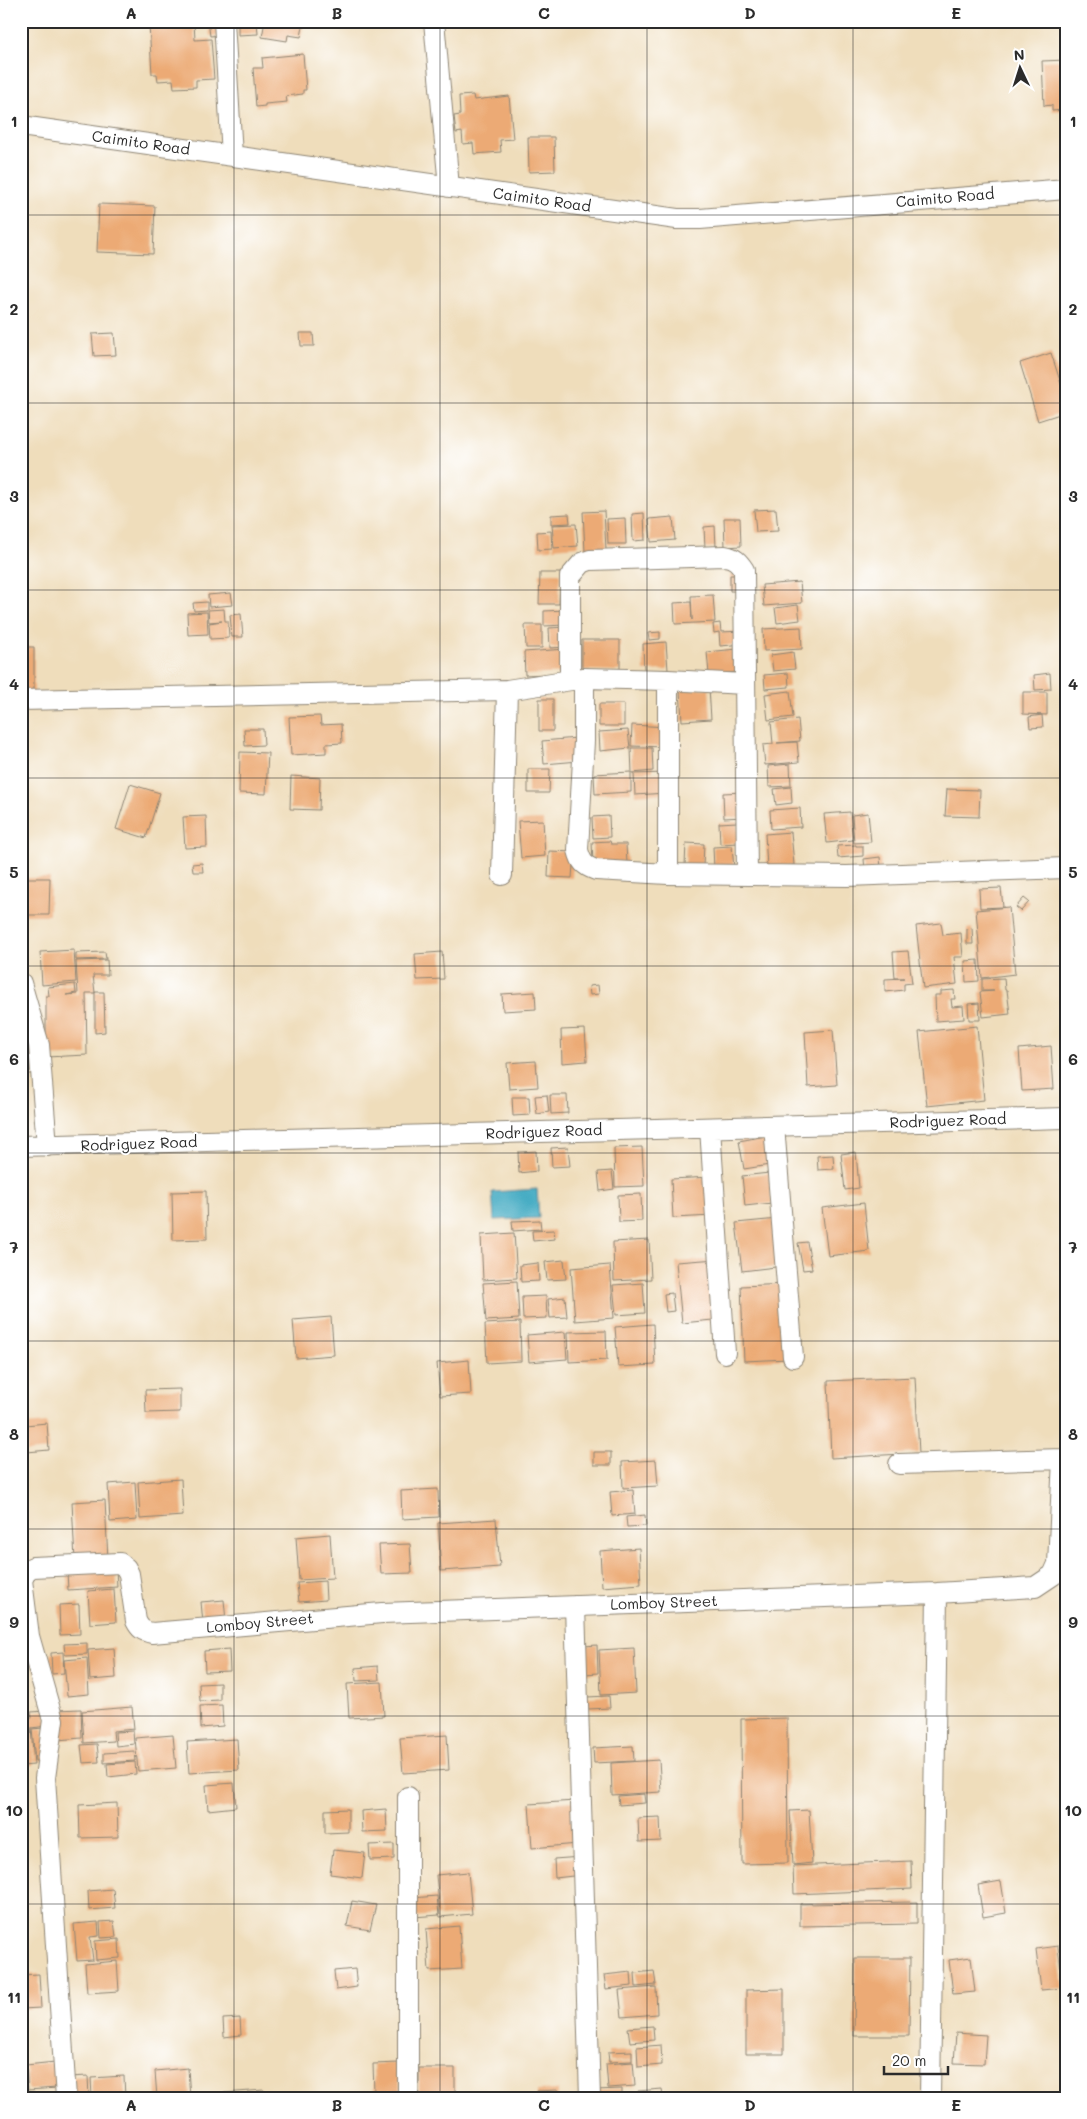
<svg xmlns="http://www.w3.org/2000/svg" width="1087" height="2119" font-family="Mali,sans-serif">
  <rect width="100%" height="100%" fill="#fff"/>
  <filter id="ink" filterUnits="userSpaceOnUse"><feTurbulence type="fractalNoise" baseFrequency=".02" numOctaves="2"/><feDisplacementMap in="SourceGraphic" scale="10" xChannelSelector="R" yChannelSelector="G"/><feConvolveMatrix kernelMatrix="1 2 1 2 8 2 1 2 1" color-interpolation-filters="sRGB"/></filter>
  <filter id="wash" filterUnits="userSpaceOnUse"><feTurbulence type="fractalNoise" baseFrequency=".0096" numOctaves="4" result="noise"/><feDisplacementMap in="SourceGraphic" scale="20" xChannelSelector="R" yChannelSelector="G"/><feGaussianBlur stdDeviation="1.12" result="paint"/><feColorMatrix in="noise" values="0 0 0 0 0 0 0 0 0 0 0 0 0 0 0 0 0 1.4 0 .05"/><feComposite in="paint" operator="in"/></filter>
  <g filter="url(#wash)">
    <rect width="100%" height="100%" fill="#efddbb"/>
    <!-- water -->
    <path fill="#42aac2" stroke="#366a76" d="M537,1189L539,1218L494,1220L492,1192Z"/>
    <g id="blocks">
      <!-- building -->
      <path fill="#ecaa74" d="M208,21H222L223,35L210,36Z
        M238,21H257L258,34L238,35Z
        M265,21H304L301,37L288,35L287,41L262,37Z
        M194,22L195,40L211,39L214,79L196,80V87L174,88L173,80L158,81L157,74H152L149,24Z
        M303,54L306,90H303V94L286,96L287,102L265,104V106L256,107L253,68H263L262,58Z
        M1066,60V110L1052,111V105L1044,106L1042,61Z
        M473,95L474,100L509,96L513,139L500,140L501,152L474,154L473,143L463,144L462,132L456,133L454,116L460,115L459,96Z
        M528,137H554L555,171L529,172Z
        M99,204L155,206L153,254L97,252Z
        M114,333L116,355L94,356L92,334Z
        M300,333H313L314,346H301Z
        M1051,353L1066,399V412L1038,421L1020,363Z
        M776,509L778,531L756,532L754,510Z
        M604,511L606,550L585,552L583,512Z
        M644,513L645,540L633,541L632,514Z
        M569,514L570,523L551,524V515Z
        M673,517L675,540L651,542L649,519Z
        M625,518L626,544H608L607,519Z
        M724,518H740L741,546L725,547Z
        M576,524L578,546L554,548L552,525Z
        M715,526L716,547L705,548L704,527Z
        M551,531L552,549L538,550L537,532Z
        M540,573H560L559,604H539Z
        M730,575H739L740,591H730Z
        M800,582L802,603L764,606L762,585Z
        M231,593L233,605L209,607L208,595Z
        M713,595L715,622L675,624L674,603L691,602L692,620L691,596Z
        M207,602V610L194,611L193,603Z
        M798,605L800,620L777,623L775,608Z
        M224,609L225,621H228L229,638L210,639L209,623L222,621L209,622L208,610Z
        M565,610V625L544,626V611Z
        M207,612L208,634L188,635L187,613Z
        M241,614L243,637H232L230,615Z
        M720,623L721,632L743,631L744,644L720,646L719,632L714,633L713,624Z
        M525,625H542V648H526Z
        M565,627L566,647L550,648L549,628Z
        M801,627L802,649L764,651L763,629Z
        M660,632V639L649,640L648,633Z
        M582,640H620V671L582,670Z
        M666,642L668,670L644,671L643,644Z
        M21,647H34V698H21Z
        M566,649L568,673L525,675L524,652Z
        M737,649L739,672L709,674L707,652Z
        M793,652L795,669L773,671L771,655Z
        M788,673L789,687L765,689L764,675Z
        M1050,673L1051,689L1035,690L1034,675Z
        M709,688L711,719L682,721L680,690Z
        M790,691L793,717L768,720L765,694Z
        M1023,692H1047V715L1023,714Z
        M539,699H553V731H539Z
        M599,704H624V726H599Z
        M1042,715L1043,727L1030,728L1029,717Z
        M320,716L321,725L341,724L342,743L326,744V753L291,755L289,717Z
        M798,719L800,741L777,743L797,742L799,762L765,765L763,745L773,744L771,722Z
        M632,725L667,727L666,747L631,746Z
        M244,729H263L264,745L245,746Z
        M628,730L630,748L600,751L599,732Z
        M577,738L579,761L544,764L542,741Z
        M631,748H652L653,771L632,773Z
        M240,752L268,753L266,794L239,793Z
        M790,764L791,786L769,787L768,766Z
        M528,769H550L549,793H528Z
        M631,772V792L595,794L594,774Z
        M665,773L666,793L635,795L634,774Z
        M291,776L320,778L319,810L290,809Z
        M130,784L160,793L146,838L116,829Z
        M791,787L792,803L776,805L774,789Z
        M947,789L980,790L979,817L945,816Z
        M743,792L744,817L724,818L723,793Z
        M800,808L801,827L771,829L770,810Z
        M850,812L853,840L827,843L824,814Z
        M868,813L871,842L854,843L852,815Z
        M206,816L207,847L185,848L183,817Z
        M609,816L610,837L593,838L592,817Z
        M543,820L545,856L521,858L518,821Z
        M737,822L739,843L720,844L719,823Z
        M791,832L794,865L767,867L765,834Z
        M610,841L611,844H626L627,864L593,863L592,842Z
        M686,843L704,844L703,866L685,865Z
        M856,845V846H863V856L838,858L837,846Z
        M732,846L734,868L714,869L713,847Z
        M549,851L574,852L572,878L548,877Z
        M880,857L881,869L865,871L864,859Z
        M202,863L203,872H193L192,864Z
        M21,878H50L49,915H21Z
        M1001,888L1003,907L980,908L979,889Z
        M1024,898L1029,902L1021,911L1016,907Z
        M1009,907L1015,974L982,978L976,910Z
        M941,923L943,935L961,933L963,957H954L957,984L923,988L916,926Z
        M972,928L973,944H967V929Z
        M74,950L76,982L42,985L40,952Z
        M908,951L912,983L904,984V990L885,992V979L904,978H895L893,952Z
        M105,952L106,959L76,960V953Z
        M442,952L444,979L417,980L415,954Z
        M107,960L108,975H93L95,993H86L87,1055L46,1057V996H49L48,987L75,984L76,993L66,995L78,994L76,961Z
        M978,960L979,981L966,982L965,961Z
        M1004,978L1005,990H1007L1010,1014L983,1017L980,992L994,991H982V979Z
        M598,985L599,994L590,995L589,986Z
        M954,990L955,999H951L952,1007L963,1006L964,1019L936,1021L935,995H941V991Z
        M95,992H104L105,1032L95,1033Z
        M535,992L536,1009L503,1011L502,994Z
        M979,1003L980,1020H969L968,1004Z
        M977,1026L984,1100L927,1106L919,1032Z
        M585,1029L587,1061L562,1063L561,1030Z
        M833,1030L837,1085L808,1087L805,1032Z
        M21,1043H31L33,1074H21Z
        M1051,1046L1054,1089L1022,1091L1019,1049Z
        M536,1061L538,1087L509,1089L507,1063Z
        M547,1095L549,1112L537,1114L535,1096Z
        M550,1095H567L568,1113L551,1114Z
        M512,1097H529L530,1115L513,1116Z
        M771,1135L776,1164L744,1169L739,1141Z
        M568,1147L570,1166L552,1167L551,1148Z
        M642,1147L644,1186L615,1187L614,1148Z
        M536,1151L537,1171L519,1173L518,1152Z
        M856,1152L859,1188L845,1190L841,1154Z
        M833,1155L834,1169L818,1170L817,1156Z
        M612,1171L614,1189L600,1191L598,1172Z
        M769,1173L772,1203L745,1206L742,1176Z
        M711,1177L713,1216L673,1218L671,1179Z
        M206,1191L207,1239L173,1240L172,1192Z
        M641,1194L642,1221L619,1222L618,1195Z
        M864,1203L869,1251L828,1256L822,1208Z
        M778,1219L784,1266L742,1271L736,1223Z
        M540,1220L541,1229L513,1231L512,1221Z
        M554,1230L555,1239L533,1241L532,1231Z
        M514,1233L517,1278L483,1280L481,1235Z
        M649,1240L651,1279L614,1281L613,1242Z
        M807,1242L812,1269L803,1270L798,1243Z
        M717,1259L723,1319L682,1323L676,1262Z
        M564,1260L566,1279L547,1280L545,1262Z
        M538,1263L539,1281L521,1282L520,1265Z
        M610,1265L614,1318L575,1321L571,1268Z
        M517,1281L519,1319L486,1321L483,1283Z
        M643,1283L645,1313L616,1315L613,1285Z
        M787,1284L789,1359L744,1361L741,1286Z
        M672,1293L674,1311L666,1312L664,1294Z
        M546,1296L547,1318L523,1319L522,1297Z
        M565,1297L567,1317L550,1318L548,1299Z
        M331,1317L334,1355L296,1358L293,1320Z
        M520,1322L521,1361L487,1363L485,1324Z
        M653,1324L655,1365L618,1367L615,1327Z
        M606,1331L607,1360L569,1362L568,1332Z
        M565,1332L567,1359L529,1362L527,1335Z
        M469,1360L471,1394L440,1396L437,1363Z
        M915,1377L919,1453L831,1458L828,1381Z
        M180,1389V1412L146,1413L145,1390Z
        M47,1423L49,1450L27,1452L25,1425Z
        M594,1452H611V1465H594Z
        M656,1460L658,1486L623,1488L622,1462Z
        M181,1479L183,1516L140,1519L138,1482Z
        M135,1482L137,1520L110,1522L108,1484Z
        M438,1489L439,1517L402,1519L401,1491Z
        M633,1490L635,1514L612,1516L610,1492Z
        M105,1500L108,1560L75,1561L72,1502Z
        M645,1515L646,1526L627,1527L626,1517Z
        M496,1519L500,1567L441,1571L438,1523Z
        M330,1534L333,1578L299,1580L296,1537Z
        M410,1544L412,1573L381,1574L379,1545Z
        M639,1548L641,1584L602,1587L600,1551Z
        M116,1568L117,1587L68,1590L67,1571Z
        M325,1581L326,1600L299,1602L297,1583Z
        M114,1589L116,1622L90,1624L88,1591Z
        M224,1600L226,1621L203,1623L201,1602Z
        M79,1604L80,1634L60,1635L59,1605Z
        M87,1643V1654L65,1655L64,1644Z
        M597,1645L598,1673L585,1674L584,1646Z
        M114,1648L116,1678L90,1680L88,1650Z
        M634,1648L636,1693L601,1695L599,1650Z
        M229,1649L230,1671L205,1672L204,1651Z
        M63,1652L64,1673L52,1674L51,1653Z
        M87,1658L89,1694L67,1696L64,1660Z
        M378,1666L379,1680L356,1681L355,1668Z
        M382,1682L384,1716L349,1718L347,1684Z
        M220,1683V1700L200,1701L199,1684Z
        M609,1696L610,1708L588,1709L587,1697Z
        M222,1705L223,1726L201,1728L200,1706Z
        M132,1707L134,1729L113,1731L114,1741L84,1743L82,1711Z
        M81,1709L82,1738L57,1740L56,1710Z
        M46,1711L47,1726L31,1728L34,1765L21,1766V1719L32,1718L31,1712Z
        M787,1718L788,1863L742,1864L741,1719Z
        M43,1728L46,1760L35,1761L32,1729Z
        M133,1731L134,1744L116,1746L115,1732Z
        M173,1735L176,1768L138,1771L135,1738Z
        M447,1735L449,1770L403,1773L400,1738Z
        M237,1739L239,1770L189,1773L187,1742Z
        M97,1744L99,1762L83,1763L81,1745Z
        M633,1746L634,1761L594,1763L593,1748Z
        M134,1751L135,1761L104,1763V1753Z
        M659,1760L661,1792L612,1795L611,1763Z
        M135,1762L136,1774L108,1777L107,1764Z
        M234,1783L236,1807L208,1810L206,1785Z
        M644,1794L645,1803L619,1805L618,1796Z
        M575,1801L578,1844L532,1848L529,1804Z
        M117,1803L118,1837L80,1838L79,1805Z
        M348,1809V1832L325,1833V1810Z
        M386,1809L387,1831L362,1832L361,1811Z
        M809,1810L812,1863L793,1865L790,1811Z
        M660,1817L661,1841L639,1842L638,1818Z
        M394,1844V1859L370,1860L369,1845Z
        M333,1850L365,1853L362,1878L330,1874Z
        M581,1857L582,1875L555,1878L554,1859Z
        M911,1861L912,1889L794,1894L793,1866Z
        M468,1872L472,1914L440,1917L436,1875Z
        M1001,1881L1006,1913L983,1917L978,1885Z
        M113,1889L115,1908L89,1910L88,1891Z
        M437,1896L439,1915L414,1917L412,1898Z
        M352,1901L376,1905L370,1930L347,1926Z
        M917,1902V1924L800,1926V1904Z
        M114,1921L116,1937L101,1938L100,1922Z
        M98,1922L99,1936L90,1937L93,1960L77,1961L74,1924Z
        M459,1926L462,1969L429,1971L426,1929Z
        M119,1939L120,1958L96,1960L95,1941Z
        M1058,1946L1063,1988L1041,1990L1036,1949Z
        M971,1957L975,1992L953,1994L949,1960Z
        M855,1958H910L909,2036H854Z
        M117,1961L119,1991L87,1993L85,1964Z
        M355,1969L357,1987L336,1990L334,1971Z
        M654,1971L656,1985L636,1987L635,1973Z
        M631,1972L632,1986L606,1989L604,1975Z
        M39,1974L41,2008L21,2009V1975Z
        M656,1987L657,2014L622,2017L619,1990Z
        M784,1989V2054H746V1990Z
        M240,2018L241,2035L224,2037L223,2019Z
        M653,2026L654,2040L630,2042L628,2028Z
        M956,2033L986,2035L984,2064L954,2063Z
        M661,2045L662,2065L638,2067L637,2047Z
        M632,2051V2061L609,2062L608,2052Z
        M55,2062L57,2088L28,2090L26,2065Z
        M633,2062L635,2086L608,2088L606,2064Z
        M399,2063L400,2091L374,2092L373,2064Z
        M188,2068L190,2098H157L155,2071Z
        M419,2068H455V2098H419Z
        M88,2076L89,2097L71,2098L70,2077Z
        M124,2076L125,2098H92L91,2078Z
        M622,2089V2098H595L594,2090Z
        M662,2089L663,2098H639L638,2091Z
        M264,2090V2098H211V2094Z
        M558,2090V2098H537V2091Z
        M378,2094V2098H351V2096Z"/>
    </g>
  </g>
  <g filter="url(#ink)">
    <use href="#blocks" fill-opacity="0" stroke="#8d8473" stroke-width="1"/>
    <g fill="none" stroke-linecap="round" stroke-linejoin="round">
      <defs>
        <path id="minor" d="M224,21L232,156
          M434,21L449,187
          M21,126L677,219H700L1066,189
          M584,678V741L578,850C581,862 584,866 596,870L668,874L847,876L1066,868
          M570,679V577L582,563L590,560L725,556C735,558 738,561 744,570L747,875
          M21,700L507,690L584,678L668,680L745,684
          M668,874V680
          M502,875L507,690
          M21,983L39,1045L47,1146
          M774,1126L793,1357
          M710,1128L725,1353
          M21,1146L1066,1118
          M899,1464L1063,1459
          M575,1606L590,2098
          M66,2098L45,1778L53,1720L29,1636L22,1580L27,1570L33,1567L120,1563L126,1568L129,1574L136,1621C140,1629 143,1631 152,1633L382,1613L937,1593L1035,1587L1053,1575L1058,1564L1063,1459L1066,1458
          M408,2098V1797
          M930,2098L937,1593"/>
      </defs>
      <!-- minor casing -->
      <use href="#minor" stroke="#8d8473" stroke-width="22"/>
      <!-- minor -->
      <use href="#minor" stroke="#fff" stroke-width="20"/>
    </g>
  </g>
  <!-- grid -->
  <path fill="none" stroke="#2b2b2b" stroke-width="1" stroke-opacity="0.55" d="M234,21V2098M440,21V2098M647,21V2098M853,21V2098M21,215H1066M21,403H1066M21,590H1066M21,778H1066M21,966H1066M21,1153H1066M21,1341H1066M21,1529H1066M21,1716H1066M21,1904H1066"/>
  <g text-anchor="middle" stroke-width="4" stroke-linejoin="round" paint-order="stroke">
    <!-- street labels -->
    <g font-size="15" fill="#2b2b2b" stroke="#fff">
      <text transform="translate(141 143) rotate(8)" y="5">Caimito Road</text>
      <text transform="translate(945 198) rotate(-5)" y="5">Caimito Road</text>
      <text transform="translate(542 200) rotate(8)" y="5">Caimito Road</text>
      <text transform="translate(948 1121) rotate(-2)" y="5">Rodriguez Road</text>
      <text transform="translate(544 1132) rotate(-2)" y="5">Rodriguez Road</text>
      <text transform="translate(139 1144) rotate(-2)" y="5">Rodriguez Road</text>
      <text transform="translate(664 1603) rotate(-2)" y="5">Lomboy Street</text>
      <text transform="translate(260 1623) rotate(-5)" y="5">Lomboy Street</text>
    </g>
  </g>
  <!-- margin -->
  <rect width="1087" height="2119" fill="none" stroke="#fff" stroke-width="55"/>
  <!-- north arrow -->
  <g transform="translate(1020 68) rotate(356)" stroke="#ffffff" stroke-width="4" paint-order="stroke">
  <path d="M0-4L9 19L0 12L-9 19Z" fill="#2b2b2b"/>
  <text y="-8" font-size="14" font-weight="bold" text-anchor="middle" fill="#2b2b2b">N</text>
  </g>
  <!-- scale -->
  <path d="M884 2066v8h64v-8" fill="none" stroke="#2b2b2b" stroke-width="2.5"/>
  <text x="892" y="2066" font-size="15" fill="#2b2b2b" stroke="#ffffff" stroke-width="4" paint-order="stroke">20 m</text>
  <rect x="28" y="28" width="1032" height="2064" fill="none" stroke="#2b2b2b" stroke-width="2"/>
  <g font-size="16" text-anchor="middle" font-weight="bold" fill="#2b2b2b">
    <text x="131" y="19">A</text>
    <text x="337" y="19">B</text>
    <text x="544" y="19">C</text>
    <text x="750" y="19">D</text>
    <text x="956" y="19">E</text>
    <text x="14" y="127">1</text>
    <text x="1073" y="127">1</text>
    <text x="14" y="315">2</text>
    <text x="1073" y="315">2</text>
    <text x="14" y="502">3</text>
    <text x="1073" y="502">3</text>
    <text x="14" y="690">4</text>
    <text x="1073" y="690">4</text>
    <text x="14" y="878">5</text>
    <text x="1073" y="878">5</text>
    <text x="14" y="1065">6</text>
    <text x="1073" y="1065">6</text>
    <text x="14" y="1253">7</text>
    <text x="1073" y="1253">7</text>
    <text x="14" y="1440">8</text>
    <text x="1073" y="1440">8</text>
    <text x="14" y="1628">9</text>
    <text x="1073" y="1628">9</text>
    <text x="14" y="1816">10</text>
    <text x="1073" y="1816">10</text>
    <text x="14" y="2003">11</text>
    <text x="1073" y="2003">11</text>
    <text x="131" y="2111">A</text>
    <text x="337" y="2111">B</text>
    <text x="544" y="2111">C</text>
    <text x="750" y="2111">D</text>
    <text x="956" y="2111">E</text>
  </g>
</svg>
